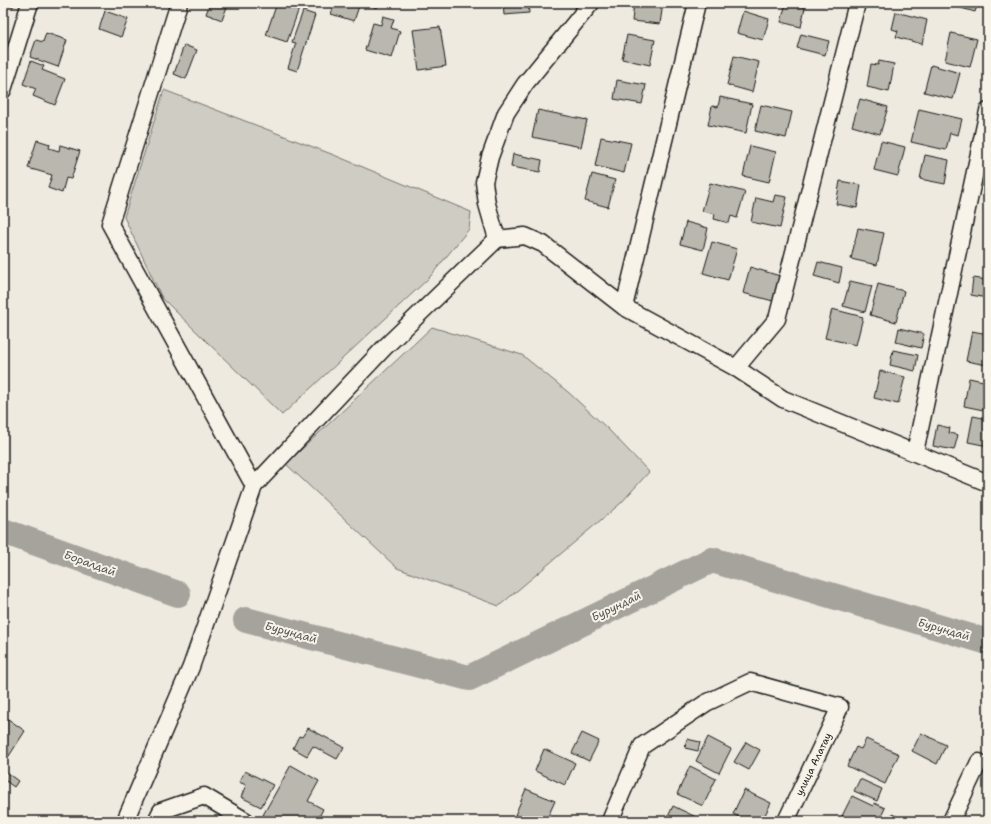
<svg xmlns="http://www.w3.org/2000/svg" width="991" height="824" font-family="'Shantell Sans',sans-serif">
  <rect width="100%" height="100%" fill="#eeeae0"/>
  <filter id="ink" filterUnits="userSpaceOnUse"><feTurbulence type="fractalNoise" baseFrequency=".025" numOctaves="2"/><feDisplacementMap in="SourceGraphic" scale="8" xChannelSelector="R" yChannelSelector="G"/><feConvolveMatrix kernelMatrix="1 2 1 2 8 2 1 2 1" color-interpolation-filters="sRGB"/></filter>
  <g filter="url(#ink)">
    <!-- green -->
    <path fill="#cfccc3" stroke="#767470" d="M164,90L334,155L471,212L469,229L429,278L282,415L162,298L124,217Z
      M432,327L522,355L568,392L608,429L649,472L621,503L499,606L397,568L286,464Z"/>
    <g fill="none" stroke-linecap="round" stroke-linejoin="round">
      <!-- river -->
      <path stroke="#a6a39d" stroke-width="26" d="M3,531L178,594
        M246,620L469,678L712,560L988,642"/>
    </g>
    <!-- building -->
    <path fill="#bab7af" stroke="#1c1c1c" d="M3,3H14L13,7Z
      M210,3L227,7L222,20L206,14Z
      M277,3H301L287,42L266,35Z
      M335,3H360L354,21L331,14Z
      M367,3H379L377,8L366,4Z
      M503,3H528L529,13L504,15Z
      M534,3H548L549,5L534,6Z
      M634,3H663L660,24L632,21Z
      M786,3L805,7L801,27L781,22Z
      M944,3H978L975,12Z
      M105,11L128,19L121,37L99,29Z
      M303,11L315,15L297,71L288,68L296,43L292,42Z
      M743,11L769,19L763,40L737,33Z
      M896,12L927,20L922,44L896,37L898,31L892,29Z
      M383,16L394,19L391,28L400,31L392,58L365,50L373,23L381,25Z
      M440,27L446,66L419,70L413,30Z
      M46,33L67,40L58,67L30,57L36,40L43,42Z
      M951,33L977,39L970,67L945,61Z
      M801,34L829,41L825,55L797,48Z
      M627,35L655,40L650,65L622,59Z
      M184,45L197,50L186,79L174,74Z
      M734,56L759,62L752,92L727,85Z
      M31,61L44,66L42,70L65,79L55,105L33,96L36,89L23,84Z
      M879,61L894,64L889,92L867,87L871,64L878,65Z
      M931,65L960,73L953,99L924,92Z
      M617,80L646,85L642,104L614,99Z
      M720,97L752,104L746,133L708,125L712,106L718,107Z
      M860,99L888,107L880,134L852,126Z
      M761,105L792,112L786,138L755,131Z
      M919,109L962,119L958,135L950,133L946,150L911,142Z
      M538,110L587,120L581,147L532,137Z
      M601,137L631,143L624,173L595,166Z
      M37,140L50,144L49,148L59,151L60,145L80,151L71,179L66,178L62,193L48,188L52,175L28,168Z
      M881,141L905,147L898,176L874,170Z
      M750,146L776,152L769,182L743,176Z
      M513,154L542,160L540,172L511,167Z
      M925,155L949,160L945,184L920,179Z
      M592,174L615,180L608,207L585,201Z
      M840,181L861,185L857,208L836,204Z
      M710,183L745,192L737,218L731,216L729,223L714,219L715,214L702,211Z
      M775,195L787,197L780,228L751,222L756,198L773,202Z
      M686,222L708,228L703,250L680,244Z
      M858,228L884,233L877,265L851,259Z
      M712,242L737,249L728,280L703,273Z
      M818,262L842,268L839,283L814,276Z
      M750,267L780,276L773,301L743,293Z
      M973,278L988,280L987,298L971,295Z
      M850,281L872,286L865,312L843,306Z
      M878,284L904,291L896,322L870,315Z
      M832,309L863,317L856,345L825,338Z
      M899,328L924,334L921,348L896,342Z
      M972,331L988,334L987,365L966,361Z
      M893,350L918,355L915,371L890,365Z
      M880,371L905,377L898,404L874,398Z
      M969,378L988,382V411L964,406Z
      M973,416L988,419V446L968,442Z
      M937,425L950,428L949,433L958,435L954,450L933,446Z
      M4,716L25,731L9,756L3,752Z
      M308,728L344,747L337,759L313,746L307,756L293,748L299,736L302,737Z
      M582,733L599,741L589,761L572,753Z
      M921,733L946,745L937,764L912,751Z
      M708,737L731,749L719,773L696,761Z
      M687,739L700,742L698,751L685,748Z
      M866,739L899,754L885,784L847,766L856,747L861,749Z
      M746,742L760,750L749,770L734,762Z
      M544,749L575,763L565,785L535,771Z
      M291,765L319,781L308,801L323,809L317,821H273L263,815Z
      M690,766L716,779L703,806L677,794Z
      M3,770L18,781L14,787L3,779Z
      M245,771L273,785L261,807L241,797L246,785L239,782Z
      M860,779L882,789L877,801L854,791Z
      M526,789L555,801L546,821H529L515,815Z
      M744,790L771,803L762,821H747L733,814Z
      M852,796L873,806L874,803L885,808L879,821H848L841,818Z
      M673,806L698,818L696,821H666Z
      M892,814L906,821H889Z"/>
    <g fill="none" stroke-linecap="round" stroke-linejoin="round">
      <defs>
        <path id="minor" d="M179,3L110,224L254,486
          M3,90L30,3
          M497,239L487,204L484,182L490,157L506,113L525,84L591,3
          M624,307L697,3
          M736,368L777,319L857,3
          M915,452L988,111
          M125,821L191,667L254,486L384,348L497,239L525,236L543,244L624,307L736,368L783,399L988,483
          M156,821L161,811L204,796L246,821
          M610,821L642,746L706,703L750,682L840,707L786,821
          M951,821L979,762"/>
      </defs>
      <!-- minor casing -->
      <use href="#minor" stroke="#1c1c1c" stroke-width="19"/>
      <!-- minor -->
      <use href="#minor" stroke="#f7f3e8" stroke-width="16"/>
    </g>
  </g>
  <g text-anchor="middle" stroke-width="4" stroke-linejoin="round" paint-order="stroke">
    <!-- street labels -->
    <g font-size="10" fill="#1c1c1c" stroke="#f7f3e8">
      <text transform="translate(813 764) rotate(-64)" y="4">улица Алатау</text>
    </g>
    <!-- water labels -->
    <g font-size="11" font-style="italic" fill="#535250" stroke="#f7f3e8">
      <text transform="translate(90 563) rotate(20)" y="4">Боралдай</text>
      <text transform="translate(616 606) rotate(-26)" y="4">Бурундай</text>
      <text transform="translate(944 629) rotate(16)" y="4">Бурундай</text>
      <text transform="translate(291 632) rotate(15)" y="4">Бурундай</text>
    </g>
  </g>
  <!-- margin -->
  <rect width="991" height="824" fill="none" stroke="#f7f3e8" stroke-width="16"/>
  <rect x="8" y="8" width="975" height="808" fill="none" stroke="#1c1c1c" stroke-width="1.5" filter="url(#ink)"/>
</svg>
